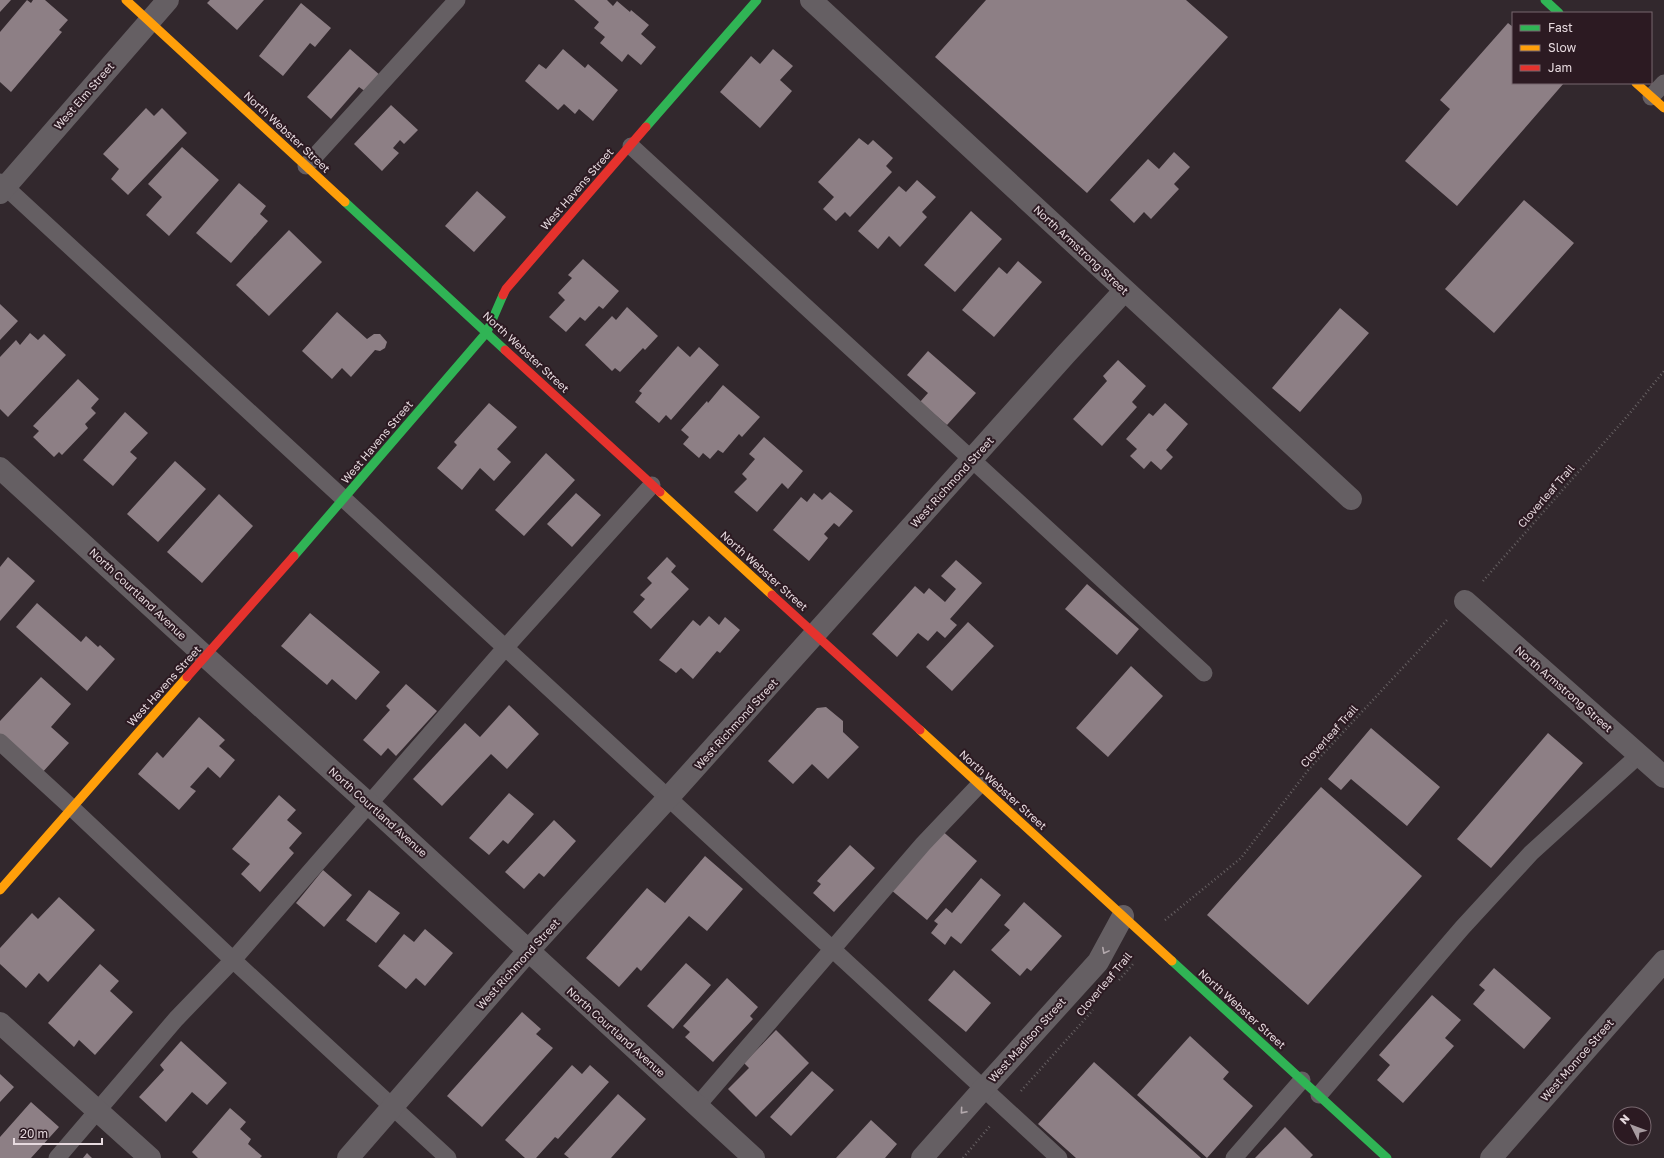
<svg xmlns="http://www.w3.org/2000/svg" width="1664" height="1158" font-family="'Golos Text',sans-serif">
  <rect width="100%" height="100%" fill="#32282d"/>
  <!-- building -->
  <path fill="#8d7f85" d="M0,0H11L0,12Z
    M27,0L31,3L33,0H45L68,20L59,30L62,32L11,92L0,82V32Z
    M210,0H264L237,30L207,3Z
    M574,0H607L613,6L617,1L630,12L631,10L649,25L641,34L656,47L641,65L628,54L622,62L600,43L605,37L594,28L599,22Z
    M986,0H1186L1228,37L1087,193L935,57Z
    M301,3L331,28L315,47L310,43L283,76L259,56Z
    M1508,23L1513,27V83H1564L1457,206L1405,161L1450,109L1440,100Z
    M350,49L381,76L366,92L359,87L331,119L307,97Z
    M563,49L585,68L588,64L618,90L593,121L579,109L575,114L564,104L558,110L525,81L539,64L546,69Z
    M773,49L793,66L780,80L792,91L760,128L720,92L751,56L760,64Z
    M391,105L418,130L404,144L400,140L393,148L399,153L382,171L354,144Z
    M146,108L154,116L162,108L187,133L128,195L111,179L119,169L103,154Z
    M859,138L868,145L873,140L893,158L886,166L892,172L850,217L845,212L836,221L823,209L834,197L818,182Z
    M182,147L219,180L169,236L146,215L162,197L148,184Z
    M1174,152L1190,167L1174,184L1179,189L1151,219L1144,212L1134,223L1110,200L1148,159L1159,169Z
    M917,180L936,197L922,212L927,217L900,247L889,236L878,249L858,231L899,186L906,192Z
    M239,183L266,206L260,214L268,221L231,263L196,233Z
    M477,191L506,217L474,252L445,226Z
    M1524,200L1574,243L1494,333L1445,289Z
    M971,211L1002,239L955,292L924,265Z
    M289,230L322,262L269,316L236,285Z
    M583,259L619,291L603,309L599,306L585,321L580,317L566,332L549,317L565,300L558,293L572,278L568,275Z
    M1018,261L1042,282L994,337L962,310L999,267L1007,274Z
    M0,304L18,321L0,340Z
    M627,307L658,336L645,350L643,348L620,372L615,368L612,371L585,345L612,316L616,320Z
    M1340,308L1369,333L1300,412L1272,388Z
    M337,312L367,339L374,334H380L387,342L385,348L380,351L375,350L351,377L342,368L332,379L302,351Z
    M30,333L38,340L44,334L66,355L8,417L0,409V357L16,340L20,345Z
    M678,346L690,357L699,347L719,365L671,420L666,415L659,423L635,402L642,393L639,391Z
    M928,351L976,393L947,425L920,402L928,393L907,375Z
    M1118,360L1146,386L1132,402L1137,407L1102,446L1073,419L1107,381L1103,376Z
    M78,379L99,399L91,408L96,413L85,424L88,428L62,455L59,452L54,457L33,437L39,431L33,426Z
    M723,385L760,417L742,437L739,434L723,453L718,450L710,459L703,453L699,458L683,444L689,437L681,430L707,401L708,403Z
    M489,403L517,427L497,449L511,462L494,481L480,468L462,490L437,468L457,445L454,442Z
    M1165,403L1188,424L1166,450L1173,457L1161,470L1151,461L1144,469L1130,456L1137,449L1126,439L1149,413L1153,416Z
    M125,412L148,433L130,452L137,458L113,486L83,460Z
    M764,437L803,471L788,489L782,483L757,512L734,492L747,479L742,474L755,459L749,454Z
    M546,453L575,480L524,536L495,510Z
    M175,461L206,489L158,542L127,514Z
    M830,492L853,511L839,527L834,523L824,534L828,538L809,561L773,530L801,497L807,502L814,493L822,500Z
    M576,493L601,515L572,547L547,524Z
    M219,494L253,526L202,583L167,552Z
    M8,557L35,581L0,621V567Z
    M667,557L676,566L671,572L689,589L651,629L633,612L645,599L640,595L652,583L647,578Z
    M956,560L982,583L950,619L957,625L945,638L937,631L928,641L918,633L897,657L872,634L915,586L924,594L929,588L945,602L956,589L941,576Z
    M1087,584L1139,629L1117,655L1065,609Z
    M37,603L81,642L86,636L98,647L100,645L115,659L87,691L16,627Z
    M310,613L380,672L356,700L332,679L327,685L281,646Z
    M709,616L719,625L725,617L740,630L720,653L717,651L693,679L681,668L676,673L659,660L693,620L700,626Z
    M968,622L994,646L952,691L926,667Z
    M1131,666L1163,696L1108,757L1076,728Z
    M41,677L71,704L51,727L69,743L41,774L0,736V721Z
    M406,684L437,711L396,756L388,748L381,756L363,740L390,710L386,706Z
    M509,705L539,734L507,769L491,754L442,806L413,779L465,723L480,737Z
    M826,707L843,721V732L859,747L828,779L812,764L793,784L768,761L817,708Z
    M199,717L225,740L219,746L235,760L220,778L208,767L190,787L196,791L179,810L138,774L157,752L163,758Z
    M1371,728L1440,787L1407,826L1351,779L1341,790L1328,779Z
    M1548,733L1583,763L1491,868L1457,839Z
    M1321,787L1422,876L1308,1005L1207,915Z
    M509,793L534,814L508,844L503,840L489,855L469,838Z
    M279,795L296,810L287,820L302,833L289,848L294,853L260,892L241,874L250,864L232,849Z
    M554,820L576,841L544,877L539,873L524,889L505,872Z
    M940,829L977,861L927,920L890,889Z
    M850,845L875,868L834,912L813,893L821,884L817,881Z
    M705,856L743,889L707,931L689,916L641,971L637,967L619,987L586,958L647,888L665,903Z
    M323,870L352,895L324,927L296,903Z
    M981,878L1001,895L961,944L951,936L945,945L931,933L938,924L934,921L946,908L952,913Z
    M369,890L400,913L376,943L346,920Z
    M59,897L95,930L48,982L39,973L26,988L0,964V948L32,913L38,919Z
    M1024,902L1062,936L1031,971L1027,968L1020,976L991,950L1010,930L1004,925Z
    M425,929L453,953L425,986L416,978L406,989L378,966L404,934L414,942Z
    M686,963L711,985L673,1029L647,1006Z
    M100,964L119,981L110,991L133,1012L95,1055L79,1040L74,1047L48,1023Z
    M1494,968L1551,1018L1524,1049L1473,1004L1485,990L1479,985Z
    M954,970L991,1003L966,1032L928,1000Z
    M727,978L758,1007L750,1016L753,1019L713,1062L685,1037L690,1032L683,1026Z
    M1432,995L1461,1020L1445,1038L1454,1046L1403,1103L1377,1080L1390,1065L1379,1055Z
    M522,1012L541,1029L536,1034L553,1048L482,1127L447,1096Z
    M776,1030L809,1063L756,1117L728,1089L749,1068L744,1063Z
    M1190,1036L1229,1072L1223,1079L1253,1106L1207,1158L1137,1095Z
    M181,1041L227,1083L207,1105L192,1092L166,1122L139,1097L164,1070L160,1065Z
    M1094,1062L1201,1158H1076L1038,1124Z
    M572,1065L582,1074L590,1065L609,1082L558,1139L555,1137L536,1158H525L505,1140Z
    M812,1071L834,1090L791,1136L770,1117Z
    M0,1074L14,1087L0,1102Z
    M618,1094L646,1119L611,1158H569L564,1154Z
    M31,1102L59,1127L31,1158H0V1137Z
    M230,1108L246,1122L240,1129L251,1139L248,1144L262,1156L260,1158H198L192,1152Z
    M871,1120L897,1144L885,1158H836Z
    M1285,1127L1313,1155L1310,1158H1255Z
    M87,1153L92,1158H83Z"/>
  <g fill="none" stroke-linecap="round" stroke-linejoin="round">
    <!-- path -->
    <path stroke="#686264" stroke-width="2.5" stroke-dasharray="1 3" stroke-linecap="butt" d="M1483,581L1630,413L1664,371
      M1165,920L1241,858L1309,769L1447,620
      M1119,980L1134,963
      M1021,1091L1093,1010
      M963,1158L990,1126"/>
    <!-- lane -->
    <path stroke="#655f63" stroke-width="17" d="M1651,97L1664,83
      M631,146L1204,673
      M306,166L457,0
      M0,182L1059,1158
      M0,742L72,808L233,960L448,1158
      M1319,1095L1462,928L1531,853L1639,755
      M697,1106L923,844L979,785
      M57,1158L176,1019L233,960L505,648L652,485
      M1234,1158L1302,1080"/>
    <!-- street -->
    <path stroke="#655f63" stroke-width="22" d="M811,0L1351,499
      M0,193L168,0
      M0,468L206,657L369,804L754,1158
      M1465,601L1664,777
      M0,1023L150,1158
      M348,1158L528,951L668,798L1066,354L1125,290
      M922,1158L984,1088L1098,962L1123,916
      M1491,1158L1664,961"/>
    <!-- fast -->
    <path stroke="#30b455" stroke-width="9" d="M1545,0L1559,13
      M646,127L757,0
      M345,202L505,350
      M294,556L487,332L503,295
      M1172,961L1387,1158"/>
    <!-- slow -->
    <path stroke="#ff9f0a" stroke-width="9" d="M126,0L345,202
      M1636,83L1664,108
      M660,492L772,595
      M920,730L1172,961
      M0,890L187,677"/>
    <!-- jam -->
    <path stroke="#e5322d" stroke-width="9" d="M503,295L506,289L646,127
      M505,350L660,492
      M772,595L920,730
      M187,677L294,556"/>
  </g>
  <!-- one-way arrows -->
  <defs><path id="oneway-chevron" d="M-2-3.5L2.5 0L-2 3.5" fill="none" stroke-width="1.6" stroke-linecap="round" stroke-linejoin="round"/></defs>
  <g stroke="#b3a9ad">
    <use href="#oneway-chevron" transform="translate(1105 951) rotate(118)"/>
    <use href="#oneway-chevron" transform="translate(963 1111) rotate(131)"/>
  </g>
  <g text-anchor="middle" stroke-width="4" stroke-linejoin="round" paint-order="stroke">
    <!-- street labels -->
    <g font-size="11" fill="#e7dadf" stroke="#2c1a22">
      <text transform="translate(84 96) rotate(-49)" y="4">West Elm Street</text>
      <text transform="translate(287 132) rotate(43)" y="4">North Webster Street</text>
      <text transform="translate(577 189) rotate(-49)" y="4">West Havens Street</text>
      <text transform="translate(1081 250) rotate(43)" y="4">North Armstrong Street</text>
      <text transform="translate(526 352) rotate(43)" y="4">North Webster Street</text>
      <text transform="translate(377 442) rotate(-50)" y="4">West Havens Street</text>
      <text transform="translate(952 482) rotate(-48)" y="4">West Richmond Street</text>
      <text transform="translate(1546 496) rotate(-49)" y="4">Cloverleaf Trail</text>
      <text transform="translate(764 571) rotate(42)" y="4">North Webster Street</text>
      <text transform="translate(138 594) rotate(43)" y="4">North Courtland Avenue</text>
      <text transform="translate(164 686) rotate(-48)" y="4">West Havens Street</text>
      <text transform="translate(1564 689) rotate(41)" y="4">North Armstrong Street</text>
      <text transform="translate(736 724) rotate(-48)" y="4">West Richmond Street</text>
      <text transform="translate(1329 736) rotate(-48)" y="4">Cloverleaf Trail</text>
      <text transform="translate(1003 790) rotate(42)" y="4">North Webster Street</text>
      <text transform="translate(378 812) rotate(42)" y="4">North Courtland Avenue</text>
      <text transform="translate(518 964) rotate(-48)" y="4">West Richmond Street</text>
      <text transform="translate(1104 984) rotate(-50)" y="4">Cloverleaf Trail</text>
      <text transform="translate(1242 1009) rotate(42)" y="4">North Webster Street</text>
      <text transform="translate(616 1032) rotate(42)" y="4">North Courtland Avenue</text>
      <text transform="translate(1027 1040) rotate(-48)" y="4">West Madison Street</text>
      <text transform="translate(1577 1060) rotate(-49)" y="4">West Monroe Street</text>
    </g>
  </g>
  <!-- legend -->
  <rect x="1512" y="12" width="140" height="72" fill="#2c1a22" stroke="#77676e"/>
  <rect x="1520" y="25" width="20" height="6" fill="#30b455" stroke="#77676e"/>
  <text x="1548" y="32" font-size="12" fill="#e7dadf">Fast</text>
  <rect x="1520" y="45" width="20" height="6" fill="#ff9f0a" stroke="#77676e"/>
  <text x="1548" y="52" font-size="12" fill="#e7dadf">Slow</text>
  <rect x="1520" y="65" width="20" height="6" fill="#e5322d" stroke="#77676e"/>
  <text x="1548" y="72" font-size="12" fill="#e7dadf">Jam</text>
  <!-- north arrow -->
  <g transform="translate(1632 1126) rotate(312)"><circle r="19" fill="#2c1a22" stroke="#77676e"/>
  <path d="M0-3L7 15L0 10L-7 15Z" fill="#a89ca1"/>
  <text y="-6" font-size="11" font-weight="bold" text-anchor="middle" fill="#e7dadf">N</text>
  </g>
  <!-- scale -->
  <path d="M14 1138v6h88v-6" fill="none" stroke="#e7dadf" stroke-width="2"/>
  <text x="20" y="1138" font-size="12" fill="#e7dadf" stroke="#2c1a22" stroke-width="3" paint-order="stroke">20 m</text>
</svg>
